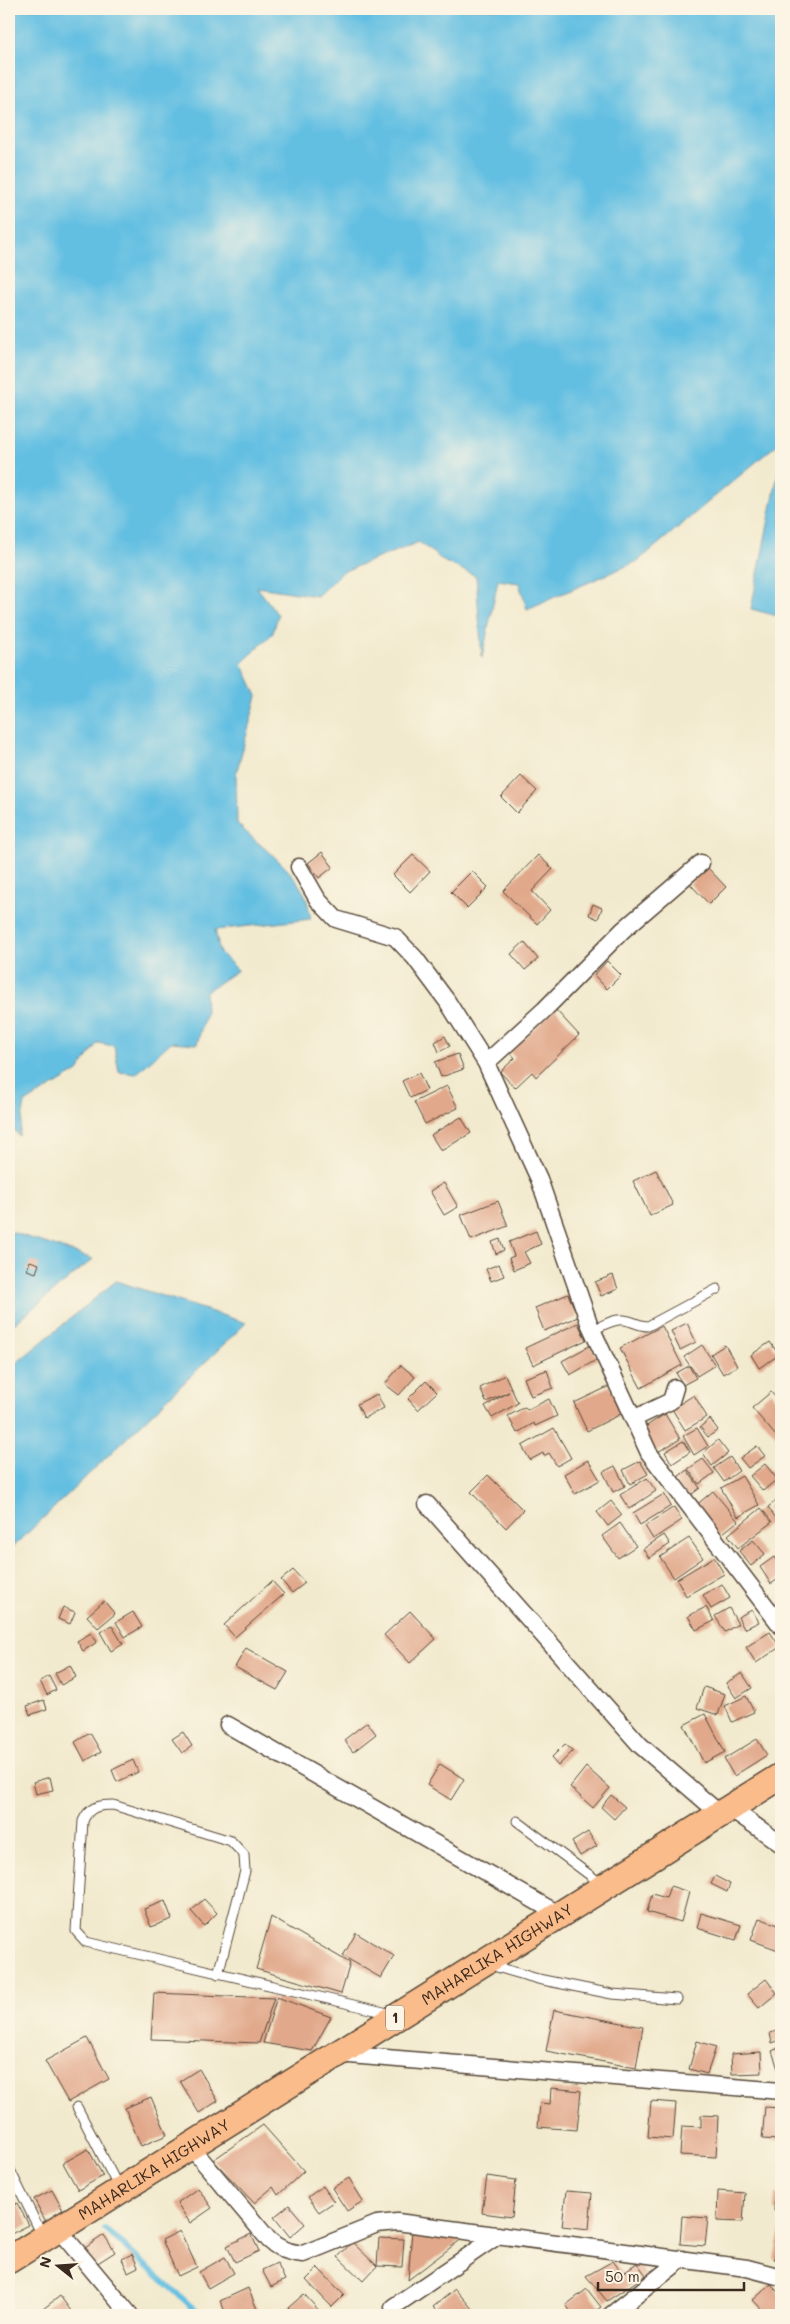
<svg xmlns="http://www.w3.org/2000/svg" width="790" height="2324" font-family="Mali,sans-serif">
  <rect width="100%" height="100%" fill="#fcf5e5"/>
  <filter id="ink" filterUnits="userSpaceOnUse"><feTurbulence type="fractalNoise" baseFrequency=".02" numOctaves="2"/><feDisplacementMap in="SourceGraphic" scale="10" xChannelSelector="R" yChannelSelector="G"/><feConvolveMatrix kernelMatrix="1 2 1 2 8 2 1 2 1" color-interpolation-filters="sRGB"/></filter>
  <filter id="wash" filterUnits="userSpaceOnUse"><feTurbulence type="fractalNoise" baseFrequency=".0096" numOctaves="4" result="noise"/><feDisplacementMap in="SourceGraphic" scale="20" xChannelSelector="R" yChannelSelector="G"/><feGaussianBlur stdDeviation="1.12" result="paint"/><feColorMatrix in="noise" values="0 0 0 0 0 0 0 0 0 0 0 0 0 0 0 0 0 1.4 0 .05"/><feComposite in="paint" operator="in"/></filter>
  <g filter="url(#wash)">
    <rect width="100%" height="100%" fill="#f2eace"/>
    <!-- water -->
    <path fill="#64bfe2" stroke="#507480" d="M9,9H781V441L638,561L527,609L519,583L498,580L482,658L476,576L445,562L419,542L342,572L317,596L257,587L278,615L273,633L242,663L257,696L236,774L237,823C259,847 289,863 304,893C308,901 309,911 311,919L215,930L220,953L238,970L205,992L206,1012L197,1044L171,1042L136,1074L119,1072L114,1046L98,1043L78,1071L25,1103L19,1136L9,1123Z
      M781,459V617L751,609Z
      M9,1231L93,1259L9,1328Z
      M116,1281L246,1323L9,1551V1369Z"/>
    <g fill="none" stroke-linecap="round" stroke-linejoin="round">
      <!-- stream -->
      <path stroke="#64bfe2" stroke-width="5.5" d="M105,2229L201,2315"/>
    </g>
    <g id="blocks">
      <!-- building -->
      <path fill="#e1a88b" d="M521,776L537,791L517,813L501,797Z
        M322,852L333,867L319,878L308,863Z
        M413,855L430,871L410,892L393,875Z
        M538,855L553,869L532,891L550,910L537,924L503,891Z
        M707,867L726,887L709,904L690,884Z
        M472,871L488,887L467,908L451,892Z
        M593,904L602,908L598,919L589,915Z
        M524,942L538,959L525,970L511,954Z
        M607,961L621,975L607,989L594,975Z
        M555,1009L579,1035L536,1077L532,1072L515,1088L500,1072L515,1058L510,1052Z
        M445,1036L450,1046L439,1052L435,1042Z
        M458,1054L464,1069L441,1077L435,1062Z
        M419,1073L427,1090L410,1098L402,1081Z
        M447,1086L458,1108L425,1124L414,1102Z
        M461,1117L471,1133L441,1151L431,1135Z
        M656,1170L673,1205L650,1216L633,1181Z
        M444,1183L458,1207L444,1215L430,1191Z
        M498,1201L508,1226L471,1240L461,1215Z
        M536,1231L541,1244L524,1252L530,1263L514,1270L509,1258L514,1256L509,1242Z
        M500,1239L504,1250L496,1254L492,1242Z
        M30,1261L39,1264L36,1273L27,1270Z
        M499,1264L504,1276L491,1281L486,1269Z
        M613,1275L618,1289L601,1296L595,1282Z
        M568,1294L578,1317L544,1331L535,1308Z
        M578,1323L586,1340L533,1365L525,1348Z
        M687,1323L696,1342L680,1350L671,1331Z
        M662,1326L682,1365L641,1388L620,1348Z
        M770,1342L779,1355L759,1368L751,1355Z
        M591,1345L598,1359L570,1375L562,1361Z
        M702,1345L715,1365L697,1376L684,1357Z
        M725,1345L737,1366L723,1374L711,1354Z
        M401,1365L415,1377L399,1395L385,1384Z
        M689,1366L696,1378L683,1385L676,1373Z
        M547,1370L553,1388L531,1396L524,1378Z
        M505,1375L518,1403L492,1418L485,1406L509,1392L486,1402L480,1388Z
        M426,1381L437,1392L418,1410L408,1399Z
        M610,1386L623,1413L587,1431L574,1403Z
        M771,1392L781,1404V1431L776,1436L752,1408Z
        M377,1394L384,1408L364,1418L357,1404Z
        M694,1395L707,1417L685,1430L672,1409Z
        M549,1399L557,1416L535,1426L534,1423L517,1433L508,1416L525,1407L527,1410Z
        M665,1414L680,1439L656,1453L642,1429Z
        M710,1419L718,1430L708,1437L700,1427Z
        M554,1428L571,1458L557,1466L549,1453L544,1456L543,1453L530,1460L522,1446Z
        M697,1428L708,1446L694,1455L683,1436Z
        M718,1440L728,1453L712,1466L703,1453Z
        M683,1441L690,1452L672,1464L665,1452Z
        M757,1446L765,1456L748,1468L740,1458Z
        M730,1457L739,1471L724,1482L714,1468Z
        M703,1459L714,1473L699,1484L688,1469Z
        M588,1460L600,1480L575,1494L564,1474Z
        M640,1461L648,1474L630,1484L623,1470Z
        M765,1464L777,1479L763,1491L750,1476Z
        M615,1466L625,1486L613,1492L603,1472Z
        M687,1470L700,1488L687,1498L674,1480Z
        M488,1475L523,1510L506,1528L471,1492Z
        M742,1476L759,1505L738,1517L721,1488Z
        M647,1478L656,1491L629,1509L620,1495Z
        M713,1491L738,1521L718,1537L694,1507Z
        M664,1494L671,1506L640,1525L633,1513Z
        M781,1497V1525L768,1507Z
        M611,1501L622,1515L608,1526L597,1512Z
        M674,1507L682,1520L653,1539L645,1526Z
        M761,1508L772,1522L738,1548L728,1535Z
        M620,1523L636,1546L618,1558L602,1536Z
        M664,1535L670,1544L649,1558L643,1549Z
        M689,1538L703,1558L674,1578L660,1557Z
        M753,1540L765,1554L751,1566L739,1551Z
        M714,1557L724,1574L686,1596L677,1579Z
        M774,1557L781,1568V1577L771,1584L760,1567Z
        M293,1570L305,1583L292,1593L281,1580Z
        M272,1581L284,1594L235,1637L224,1625Z
        M722,1584L730,1598L711,1609L703,1595Z
        M104,1601L115,1614L98,1628L87,1616Z
        M63,1607L75,1612L70,1624L58,1619Z
        M706,1607L714,1621L696,1630L688,1616Z
        M729,1608L738,1624L725,1632L715,1616Z
        M752,1610L759,1622L744,1629L738,1617Z
        M410,1611L436,1639L410,1663L384,1635Z
        M133,1612L142,1627L125,1637L116,1622Z
        M112,1626L123,1644L111,1651L100,1632Z
        M770,1632L780,1647L756,1663L746,1647Z
        M91,1633L97,1642L83,1651L77,1641Z
        M246,1648L288,1672L277,1690L235,1667Z
        M70,1665L76,1677L61,1685L55,1673Z
        M742,1673L752,1688L736,1698L726,1683Z
        M49,1676L56,1690L47,1695L40,1681Z
        M704,1687L725,1694L718,1715L697,1708Z
        M746,1696L754,1712L732,1722L725,1706Z
        M44,1700L47,1709L30,1715L27,1706Z
        M705,1714L725,1752L704,1763L684,1725Z
        M367,1722L376,1734L353,1752L344,1740Z
        M183,1732L192,1746L182,1753L172,1739Z
        M90,1733L101,1752L85,1761L75,1742Z
        M757,1739L767,1755L734,1776L724,1759Z
        M565,1744L573,1751L558,1766L551,1758Z
        M133,1760L138,1772L117,1782L112,1770Z
        M440,1764L464,1779L451,1800L427,1785Z
        M586,1767L610,1788L593,1808L570,1787Z
        M50,1777L53,1790L36,1794L33,1782Z
        M611,1795L625,1807L614,1819L601,1807Z
        M588,1832L597,1846L580,1856L572,1842Z
        M715,1876L730,1884L727,1892L711,1884Z
        M670,1886L689,1892L681,1922L647,1912L652,1894L666,1898Z
        M204,1899L217,1913L204,1926L191,1911Z
        M165,1901L172,1919L151,1927L144,1909Z
        M701,1913L741,1925L736,1940L697,1928Z
        M271,1917L350,1963L341,1994L256,1969Z
        M759,1918L781,1926V1951L751,1940Z
        M356,1933L394,1956L381,1978L343,1956Z
        M766,1979L777,1993L759,2008L747,1994Z
        M154,1993L274,1998L259,2043L151,2039Z
        M277,1997L331,2017L312,2051L263,2043Z
        M554,2010L643,2027L636,2068L546,2051Z
        M781,2030V2040L772,2043L770,2033Z
        M87,2038L109,2079L68,2102L45,2061Z
        M697,2041L716,2047L707,2074L689,2069Z
        M781,2047V2078L772,2051Z
        M761,2052L762,2073L732,2074L731,2054Z
        M199,2069L218,2101L199,2113L180,2081Z
        M551,2088L581,2091L577,2130L538,2127L540,2103L550,2104Z
        M151,2097L167,2135L141,2146L125,2108Z
        M651,2101L676,2103L673,2139L648,2137Z
        M765,2107L781,2108L780,2140L762,2139Z
        M701,2115L718,2116L716,2157L680,2155L682,2126L701,2127Z
        M263,2125L304,2171L278,2195L273,2187L254,2203L213,2160Z
        M88,2149L103,2176L78,2190L63,2163Z
        M487,2176L516,2180L512,2217L482,2213Z
        M349,2178L363,2201L347,2211L332,2188Z
        M323,2186L334,2202L319,2212L308,2197Z
        M198,2188L212,2208L190,2223L177,2203Z
        M52,2190L64,2212L46,2222L34,2199Z
        M566,2191L592,2193L589,2229L562,2226Z
        M718,2191L745,2193L743,2222L717,2221Z
        M775,2194H781V2211H774Z
        M17,2203L29,2225L9,2235V2208Z
        M289,2205L305,2224L290,2237L274,2217Z
        M682,2216L708,2218L705,2246L680,2244Z
        M412,2230L463,2238L408,2280Z
        M180,2231L197,2267L178,2276L162,2240Z
        M780,2231H781V2261L774,2259Z
        M251,2234L259,2251L235,2262L227,2246Z
        M104,2235L115,2252L93,2266L82,2250Z
        M379,2238L404,2239L402,2267L377,2266Z
        M352,2242L377,2266L363,2281L338,2257Z
        M132,2254L138,2267L128,2272L122,2259Z
        M225,2257L234,2273L208,2288L199,2272Z
        M613,2261L622,2273L637,2263L646,2275L607,2301L586,2276Z
        M277,2263L285,2280L271,2287L262,2270Z
        M318,2268L344,2295L332,2307L306,2280Z
        M771,2284L781,2296V2315H767L753,2300Z
        M248,2288L257,2309L244,2315H227L220,2301Z
        M455,2289L475,2312L471,2315H440L433,2307Z
        M587,2289L601,2307L590,2315H573L566,2305Z
        M304,2294L323,2315H294L288,2308Z
        M60,2296L74,2315H42L39,2312Z"/>
    </g>
  </g>
  <g filter="url(#ink)">
    <use href="#blocks" fill-opacity="0" stroke="#564738" stroke-width="1"/>
    <g fill="none" stroke-linecap="round" stroke-linejoin="round">
      <defs>
        <path id="lane" d="M593,1330C602,1326 614,1318 624,1320C633,1321 639,1326 648,1326L717,1289
          M517,1821L603,1885
          M490,1965L538,1979L612,1994L677,1999
          M218,1974L245,1871L244,1855L231,1841L113,1805C98,1805 89,1807 83,1821L76,1931L86,1942L392,2014
          M77,2107L119,2188
          M9,2168L43,2237"/>
        <path id="street" d="M299,867L318,900L336,919L395,937L415,958L447,1001L486,1063L539,1179L589,1323L649,1453L781,1626
          M486,1063L544,1010L623,930L701,863
          M633,1419L671,1401L675,1388
          M427,1504L640,1745L720,1814
          M228,1725L560,1915
          M730,1808L781,1844
          M338,2054L781,2091
          M190,2146L269,2240C280,2250 289,2252 303,2254L377,2224L397,2222L747,2268L781,2277
          M59,2230L130,2315
          M393,2307L499,2235
          M611,2315L682,2259"/>
        <g id="primary">
          <path id="s1" d="M9,2260L781,1776"/>
        </g>
      </defs>
      <!-- lane casing -->
      <use href="#lane" stroke="#564738" stroke-width="11"/>
      <!-- street casing -->
      <use href="#street" stroke="#564738" stroke-width="19"/>
      <!-- primary casing -->
      <use href="#primary" stroke="#564738" stroke-width="29"/>
      <!-- lane -->
      <use href="#lane" stroke="#fff" stroke-width="9"/>
      <!-- street -->
      <use href="#street" stroke="#fff" stroke-width="16"/>
      <!-- primary -->
      <use href="#primary" stroke="#fabc8b" stroke-width="26"/>
    </g>
  </g>
  <g text-anchor="middle" stroke-width="5" stroke-linejoin="round" paint-order="stroke">
    <!-- shield labels -->
    <rect fill="#fcf5e5" stroke="#75675a" stroke-width="1" x="386" y="2005.5" width="18" height="25" rx="4"/>
    <g font-size="15" font-weight="bold" fill="#3b2a1e">
      <text x="395" y="2023">1</text>
    </g>
    <!-- street labels -->
    <g font-size="16" fill="#3b2a1e" stroke="#fcf5e5">
      <text dy="6" stroke="none"><textPath href="#s1" startOffset="576">MAHARLIKA HIGHWAY</textPath></text>
      <text dy="6" stroke="none"><textPath href="#s1" startOffset="171">MAHARLIKA HIGHWAY</textPath></text>
    </g>
  </g>
  <!-- margin -->
  <rect width="790" height="2324" fill="none" stroke="#fcf5e5" stroke-width="30"/>
  <!-- north arrow -->
  <g transform="translate(58 2266) rotate(287)" stroke="#fcf5e5" stroke-width="4" paint-order="stroke">
  <path d="M0-4L9 19L0 12L-9 19Z" fill="#3b2a1e"/>
  <text y="-8" font-size="14" font-weight="bold" text-anchor="middle" fill="#3b2a1e">N</text>
  </g>
  <!-- scale -->
  <path d="M598 2282v8h146v-8" fill="none" stroke="#3b2a1e" stroke-width="2.5"/>
  <text x="605" y="2282" font-size="15" fill="#3b2a1e" stroke="#fcf5e5" stroke-width="4" paint-order="stroke">50 m</text>
</svg>
